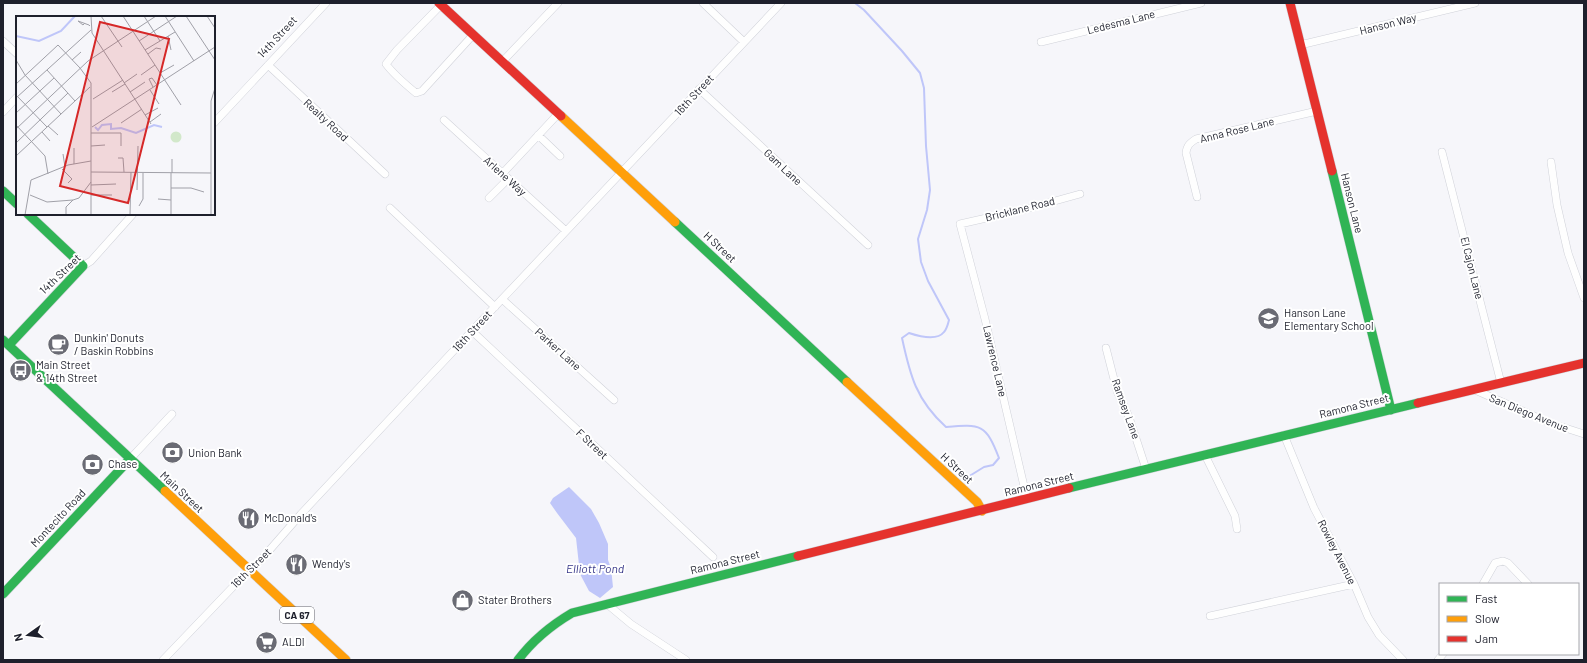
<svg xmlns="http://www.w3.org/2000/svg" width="1587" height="663" font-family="Barlow,sans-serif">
  <rect width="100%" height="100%" fill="#f6f6fa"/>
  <!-- water -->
  <path fill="#bfc6f9" d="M569,487L591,509L599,523L608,544V560L611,568L613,587L600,598L589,591L580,574L576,538L557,513L550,503L553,498Z"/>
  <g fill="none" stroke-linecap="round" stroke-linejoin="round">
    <!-- stream -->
    <path stroke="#bfc6f9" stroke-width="2" d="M855,3L864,10L902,51L920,73L924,88L926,146L930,190L927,210L918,239L921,262L928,281L949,320C948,324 947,329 944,332C937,341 918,336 909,333L902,338C910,375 916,400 946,427C981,424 986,424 999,458L993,465L984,467L963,480"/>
    <defs>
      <path id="street" d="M703,3L744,42
        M441,5L397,50L386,64C394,75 405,84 416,93L422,91L473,35
        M3,41L17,54
        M1041,42L1201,3
        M1300,45L1475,3
        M502,62L558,3
        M268,65L385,174
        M699,89L868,245
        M3,112L17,97
        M444,120L566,231
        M214,123L326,3
        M538,135L560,156
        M1442,152L1501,383
        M1551,162L1557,205L1568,253L1584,298
        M503,173L558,114
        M1197,197L1186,153C1187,145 1190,143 1196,139L1317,111
        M489,198L508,179
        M390,208L495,307
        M83,266L91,261L133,214
        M502,299L614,400
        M472,331L713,557
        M1106,348L1117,391L1129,417L1146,469
        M1475,390L1550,423L1584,434
        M1284,435L1314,508L1354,584L1368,617L1379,635L1403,660
        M1205,455L1235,516L1237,529
        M130,459L172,414
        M1027,499L985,319L960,224L1026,209L1080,194
        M1483,584L1495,563L1503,561L1508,563L1528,584
        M607,604L631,624L686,660
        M1210,616L1354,584
        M163,660L249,570L260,561L301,514L472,331L781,3
        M1438,660L1443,654"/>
      <path id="fast" d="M1332,171L1391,410
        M3,191L17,204
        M675,222L847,382
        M3,340L165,491
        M9,345L83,266L28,214
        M1069,488L1418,403
        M3,594L130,459
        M518,660C533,640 550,626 572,613L798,556"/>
      <path id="slow" d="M561,116L675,222
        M847,382L977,502L982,511
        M165,491L346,660"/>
      <path id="jam" d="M439,3L561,116
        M1290,3L1332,171
        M1418,403L1584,363
        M798,556L1069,488"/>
    </defs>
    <!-- street casing -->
    <use href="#street" stroke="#d0d2d9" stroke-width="8"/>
    <!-- fast casing -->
    <use href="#fast" stroke="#d0d2d9" stroke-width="10"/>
    <!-- slow casing -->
    <use href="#slow" stroke="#d0d2d9" stroke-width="10"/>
    <!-- jam casing -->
    <use href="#jam" stroke="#d0d2d9" stroke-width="10"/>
    <!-- street -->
    <use href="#street" stroke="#fefefe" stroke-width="7"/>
    <!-- fast -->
    <use href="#fast" stroke="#30b455" stroke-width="9"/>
    <!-- slow -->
    <use href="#slow" stroke="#ff9f0a" stroke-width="9"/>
    <!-- jam -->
    <use href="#jam" stroke="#e5322d" stroke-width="9"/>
  </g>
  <!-- icons -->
  <defs>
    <symbol id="school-disc" viewBox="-11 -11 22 22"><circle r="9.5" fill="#6a6b74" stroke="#fff"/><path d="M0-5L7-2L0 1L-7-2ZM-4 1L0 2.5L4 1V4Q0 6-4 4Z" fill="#fff"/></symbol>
    <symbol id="cafe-disc" viewBox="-11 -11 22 22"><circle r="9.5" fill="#6a6b74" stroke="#fff"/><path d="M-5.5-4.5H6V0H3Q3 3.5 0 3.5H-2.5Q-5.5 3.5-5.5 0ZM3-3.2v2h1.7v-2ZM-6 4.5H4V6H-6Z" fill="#fff"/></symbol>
    <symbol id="bus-disc" viewBox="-11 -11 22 22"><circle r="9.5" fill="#6a6b74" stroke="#fff"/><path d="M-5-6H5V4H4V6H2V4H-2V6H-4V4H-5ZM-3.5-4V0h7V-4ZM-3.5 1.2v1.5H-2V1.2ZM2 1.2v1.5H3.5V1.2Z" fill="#fff"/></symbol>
    <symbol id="bank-disc" viewBox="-11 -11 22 22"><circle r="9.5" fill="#6a6b74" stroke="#fff"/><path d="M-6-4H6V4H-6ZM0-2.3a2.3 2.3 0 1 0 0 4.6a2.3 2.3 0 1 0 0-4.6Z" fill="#fff"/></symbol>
    <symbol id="restaurant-disc" viewBox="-11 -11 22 22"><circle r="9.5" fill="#6a6b74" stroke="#fff"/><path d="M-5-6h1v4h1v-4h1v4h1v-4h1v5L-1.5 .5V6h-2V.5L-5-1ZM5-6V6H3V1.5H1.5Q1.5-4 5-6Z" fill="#fff"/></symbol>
    <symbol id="shop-disc" viewBox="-11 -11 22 22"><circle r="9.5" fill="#6a6b74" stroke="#fff"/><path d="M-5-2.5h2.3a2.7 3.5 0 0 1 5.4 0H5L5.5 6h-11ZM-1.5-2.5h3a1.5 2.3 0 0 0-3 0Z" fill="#fff"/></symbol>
    <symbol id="supermarket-disc" viewBox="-11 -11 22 22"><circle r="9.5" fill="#6a6b74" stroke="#fff"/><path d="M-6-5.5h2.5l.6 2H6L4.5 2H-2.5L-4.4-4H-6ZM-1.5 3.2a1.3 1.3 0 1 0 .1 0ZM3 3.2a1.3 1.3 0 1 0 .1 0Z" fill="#fff"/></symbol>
  </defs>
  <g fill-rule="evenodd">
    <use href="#school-disc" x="1256" y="306" width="25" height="25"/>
    <use href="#cafe-disc" x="46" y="332" width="25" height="25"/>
    <use href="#bus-disc" x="8" y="358" width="25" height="25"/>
    <use href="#bank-disc" x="160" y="440" width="25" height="25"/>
    <use href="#bank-disc" x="80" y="452" width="25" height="25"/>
    <use href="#restaurant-disc" x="236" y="506" width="25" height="25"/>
    <use href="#restaurant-disc" x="284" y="552" width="25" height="25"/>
    <use href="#shop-disc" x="450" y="588" width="25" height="25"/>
    <use href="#supermarket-disc" x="254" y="630" width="25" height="25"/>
  </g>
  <g text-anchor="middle" stroke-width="4" stroke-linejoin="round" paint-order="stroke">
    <!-- shield labels -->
    <rect fill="#fff" stroke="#62636b" stroke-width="1" x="280" y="607" width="34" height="16" rx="3"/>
    <g font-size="10" font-weight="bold" fill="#1e202c">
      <text x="297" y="619">CA 67</text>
    </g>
    <!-- street labels -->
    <g font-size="11" fill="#1e202c" stroke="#fff">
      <text transform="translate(1121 22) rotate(-14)" y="4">Ledesma Lane</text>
      <text transform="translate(1388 24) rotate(-14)" y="4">Hanson Way</text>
      <text transform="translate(277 37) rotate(-47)" y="4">14th Street</text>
      <text transform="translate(694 95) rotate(-47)" y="4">16th Street</text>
      <text transform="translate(326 120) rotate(43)" y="4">Realty Road</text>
      <text transform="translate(1237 130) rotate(-14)" y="4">Anna Rose Lane</text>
      <text transform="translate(783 167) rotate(43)" y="4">Gam Lane</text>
      <text transform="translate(505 176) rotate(42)" y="4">Arlene Way</text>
      <text transform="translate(1352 203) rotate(76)" y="4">Hanson Lane</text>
      <text transform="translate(1020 209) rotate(-14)" y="4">Bricklane Road</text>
      <text transform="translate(720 247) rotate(43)" y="4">H Street</text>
      <text transform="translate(1472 268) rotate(76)" y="4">El Cajon Lane</text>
      <text transform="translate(60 274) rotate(-44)" y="4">14th Street</text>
      <text transform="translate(472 331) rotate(-47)" y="4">16th Street</text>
      <text transform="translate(558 349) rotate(42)" y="4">Parker Lane</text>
      <text transform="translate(995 361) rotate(77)" y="4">Lawrence Lane</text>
      <text transform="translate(1354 406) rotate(-14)" y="4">Ramona Street</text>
      <text transform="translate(1126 409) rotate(70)" y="4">Ramsey Lane</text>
      <text transform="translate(1529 413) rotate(22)" y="4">San Diego Avenue</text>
      <text transform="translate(592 444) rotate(43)" y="4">F Street</text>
      <text transform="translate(957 468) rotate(43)" y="4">H Street</text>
      <text transform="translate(1039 484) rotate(-14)" y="4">Ramona Street</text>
      <text transform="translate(182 492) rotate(43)" y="4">Main Street</text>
      <text transform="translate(58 518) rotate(-47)" y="4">Montecito Road</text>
      <text transform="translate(1337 552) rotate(63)" y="4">Rowley Avenue</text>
      <text transform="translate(725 562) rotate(-14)" y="4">Ramona Street</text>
      <text transform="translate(251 568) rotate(-45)" y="4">16th Street</text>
    </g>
    <!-- poi labels -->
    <g font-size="11" fill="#1e202c" stroke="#fff" text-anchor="start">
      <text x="1284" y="317">Hanson Lane<tspan x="1284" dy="13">Elementary School</tspan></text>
      <text x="74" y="342">Dunkin' Donuts<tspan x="74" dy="13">/ Baskin Robbins</tspan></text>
      <text x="36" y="369">Main Street<tspan x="36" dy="13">&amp; 14th Street</tspan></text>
      <text x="188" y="457">Union Bank</text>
      <text x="108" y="468">Chase</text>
      <text x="264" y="522">McDonald's</text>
      <text x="312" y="568">Wendy's</text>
      <text x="478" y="604">Stater Brothers</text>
      <text x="282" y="646">ALDI</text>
    </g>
    <!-- water labels -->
    <g font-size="12" font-style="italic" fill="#383889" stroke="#fff">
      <text x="595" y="573">Elliott Pond</text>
    </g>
  </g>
  <!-- overview -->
  <g transform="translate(16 16)">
    <rect width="199" height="199" fill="#f6f6fa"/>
    <path d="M154.5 121a5.5 5.5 0 1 1 11 0a5.5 5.5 0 1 1-11 0Z" fill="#d2e8ca"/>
    <path fill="none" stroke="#bfc6f9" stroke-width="2" d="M0,20L23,25L45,15L59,0M79,111L82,114L86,109L95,108V113L105,112L120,117L138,109L146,111"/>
    <path fill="none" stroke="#a0a0a8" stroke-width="1" d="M75,0L76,17L135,108M85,0L106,31M107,0L165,89M128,0L144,25M149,0L178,45M170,0L199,44M191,0L199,12M69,7L67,9L62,5L73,9L74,10M152,20L155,34M123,25L161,0M129,34L159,16M132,38L140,32L145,33M0,44L9,59L45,98M56,44L65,36M64,52L75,67V156L195,157M31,54L59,85M144,57L158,49M125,59L139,49M108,67L121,58M0,68L42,29L64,52M137,71L133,63L136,62L141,69M134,74L143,88M96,76L109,68M114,76L129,66M0,79L31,111M0,82L75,14M77,83L107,64M0,97L38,62M129,99L142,92M134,106L145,98M105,107L126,93M0,109L29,140L32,158M32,110L42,119M76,111L199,31M0,113L72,45L140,0M26,116L34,125M75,117H105V130M0,127L52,77M75,130L89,129M47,138L49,151M0,140L74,71M102,142H107L108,156M156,143V157M58,148V132M46,153L56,163L52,167M75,169L100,168M155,172H175L188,176M121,174L122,130M14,179L31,186L57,184L63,182L75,166M75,179H96M142,183L155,184M123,190L127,183V157M9,199L15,164L52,149L75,145M50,199V191L57,184M75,199V156M114,199L115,156M155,199V157M195,199V85L199,72"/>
    <path fill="#d62828" fill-opacity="0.15" stroke="#d62828" stroke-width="2" d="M84,6L153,23L112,187L44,170Z"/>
    <rect width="199" height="199" fill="none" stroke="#1e202c" stroke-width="2"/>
  </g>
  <!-- border -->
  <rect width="1587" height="663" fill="none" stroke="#1e202c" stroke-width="8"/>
  <!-- legend -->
  <rect x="1439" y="583" width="140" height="72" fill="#ffffff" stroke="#a5a6ab"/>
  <rect x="1447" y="596" width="20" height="6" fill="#30b455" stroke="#a5a6ab"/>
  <text x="1475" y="603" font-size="12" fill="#1e202c">Fast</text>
  <rect x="1447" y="616" width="20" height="6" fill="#ff9f0a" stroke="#a5a6ab"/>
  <text x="1475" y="623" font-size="12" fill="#1e202c">Slow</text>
  <rect x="1447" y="636" width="20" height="6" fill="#e5322d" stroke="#a5a6ab"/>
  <text x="1475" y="643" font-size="12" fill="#1e202c">Jam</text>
  <!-- north arrow -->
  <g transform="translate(28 635) rotate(256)" stroke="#ffffff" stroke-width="3" paint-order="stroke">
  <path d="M0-3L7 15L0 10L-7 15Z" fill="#1e202c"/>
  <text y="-6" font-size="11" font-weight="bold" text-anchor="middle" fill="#1e202c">N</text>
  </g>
</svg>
